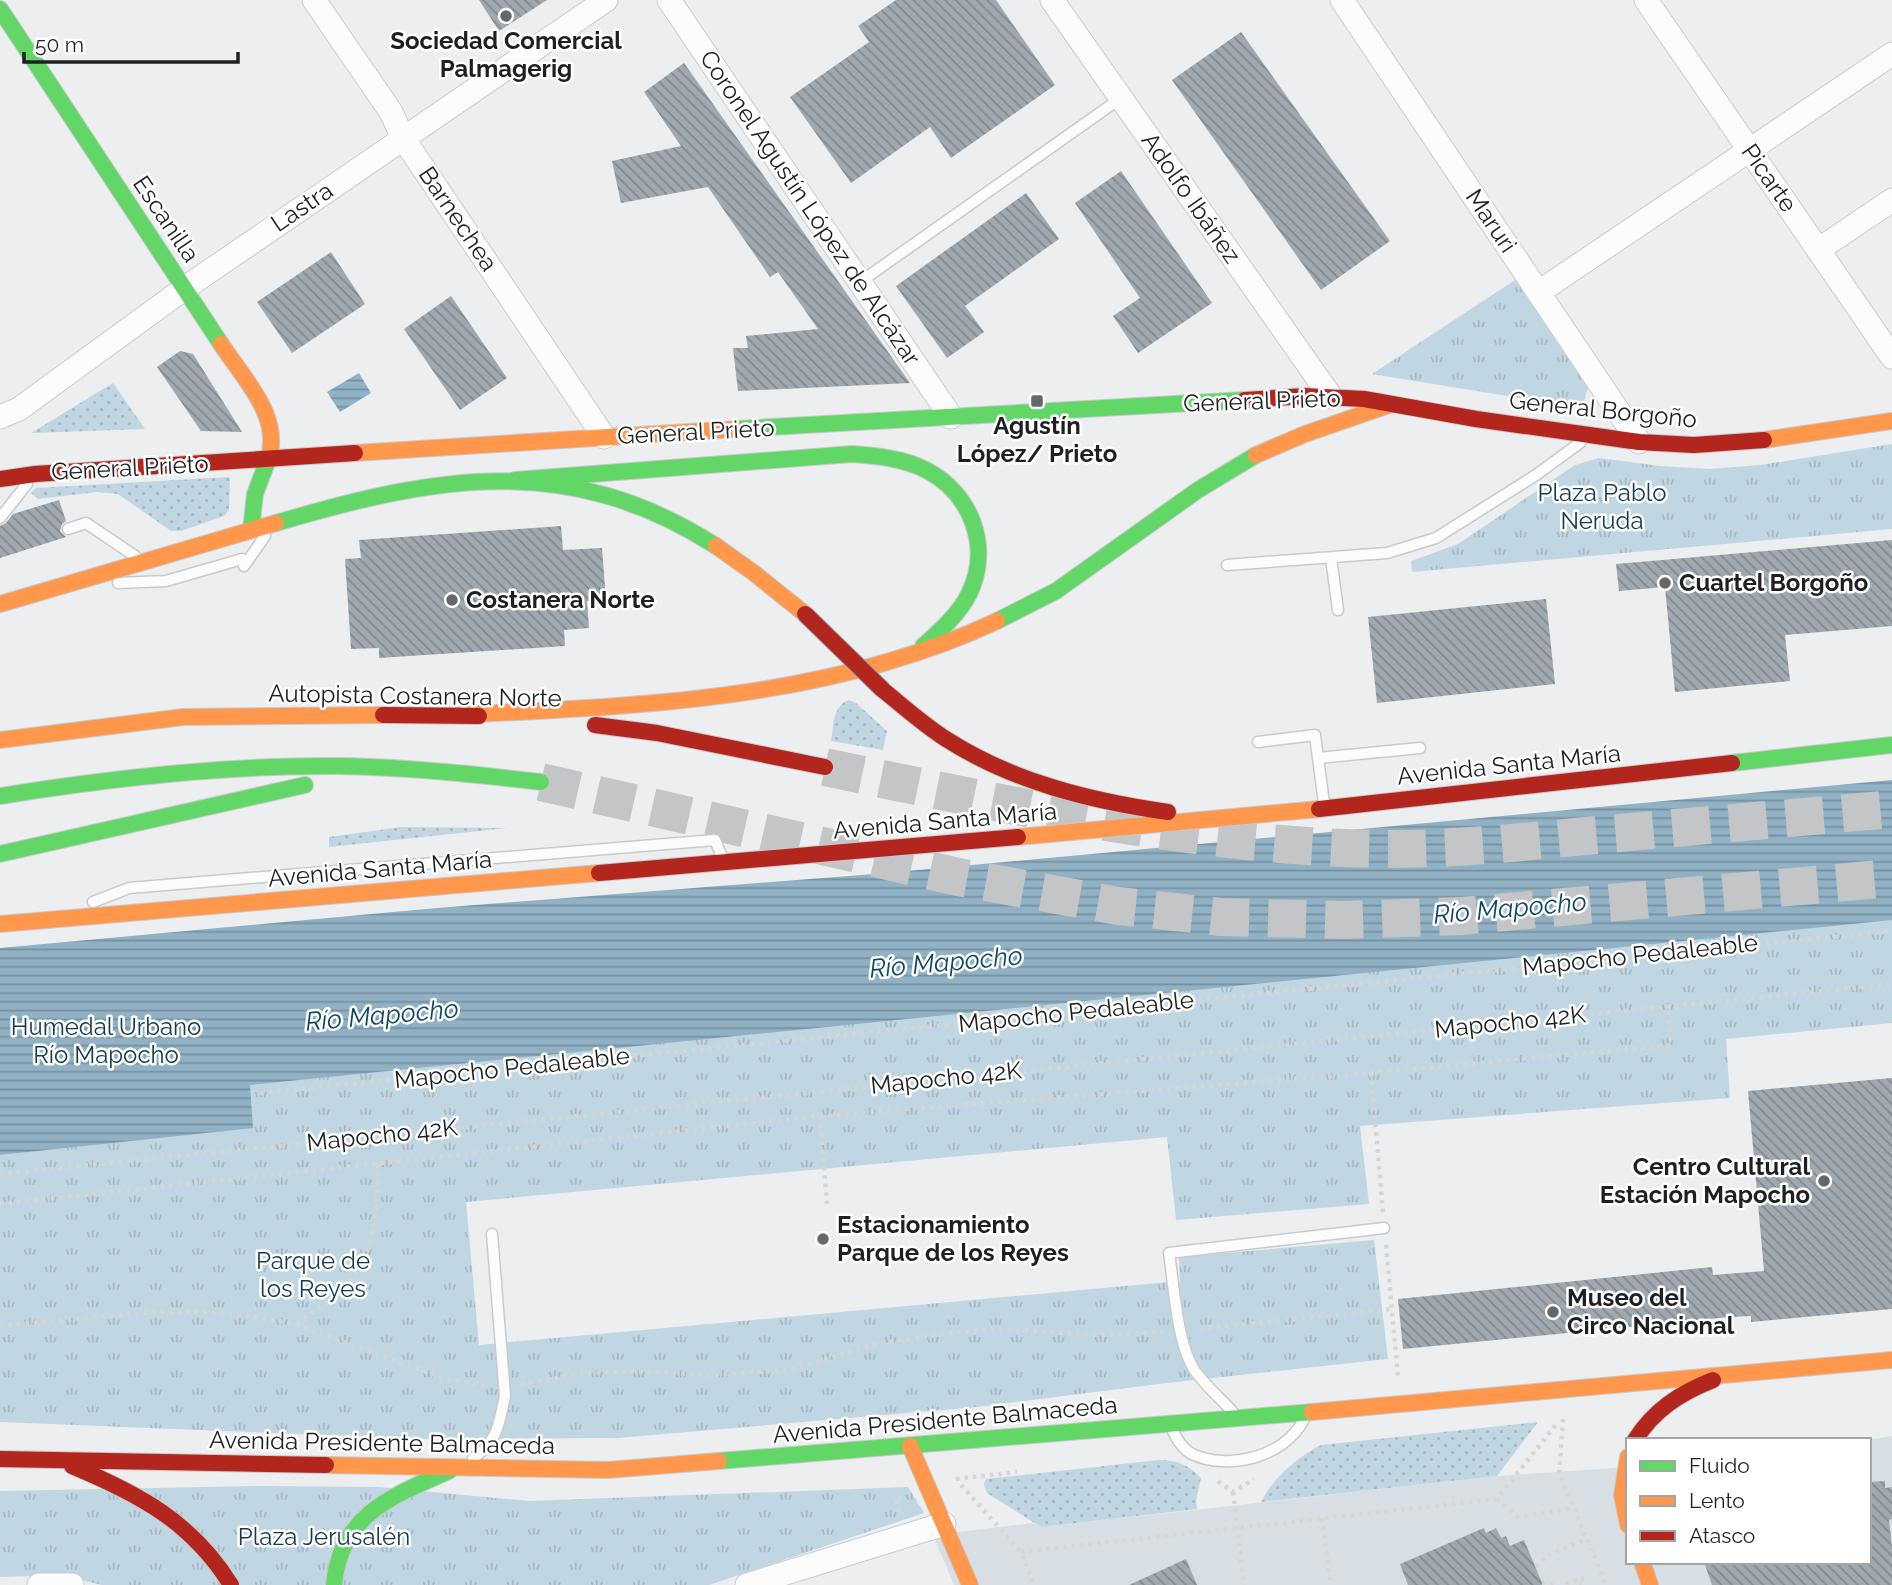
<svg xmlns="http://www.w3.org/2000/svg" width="1892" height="1585" font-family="Raleway,sans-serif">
  <defs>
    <pattern id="grass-dots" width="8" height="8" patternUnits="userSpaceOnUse" patternTransform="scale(1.75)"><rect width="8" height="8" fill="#c1d6e3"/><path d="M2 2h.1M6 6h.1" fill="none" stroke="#a5b7c2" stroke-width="1.8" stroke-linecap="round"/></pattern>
    <pattern id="park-tufts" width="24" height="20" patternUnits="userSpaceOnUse" patternTransform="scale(1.75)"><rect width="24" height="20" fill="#c1d6e3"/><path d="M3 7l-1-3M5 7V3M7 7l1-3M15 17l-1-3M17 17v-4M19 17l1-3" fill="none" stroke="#a5b7c2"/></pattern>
    <pattern id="water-rules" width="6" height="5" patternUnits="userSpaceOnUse" patternTransform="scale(1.75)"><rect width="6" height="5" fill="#91b1c5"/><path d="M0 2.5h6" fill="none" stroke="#768fa0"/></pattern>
    <pattern id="building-back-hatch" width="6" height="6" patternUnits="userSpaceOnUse" patternTransform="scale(1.75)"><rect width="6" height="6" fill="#a0a9af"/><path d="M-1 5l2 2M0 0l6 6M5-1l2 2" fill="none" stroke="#82898e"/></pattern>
  </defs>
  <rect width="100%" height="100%" fill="#eceef0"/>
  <!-- built -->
  <path fill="#d7dfe4" d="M1892,1436V1585H954L933,1535L1033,1523L1041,1527L1497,1476L1628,1467V1562H1869V1440H1867Z"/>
  <!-- grass -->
  <path fill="url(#grass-dots)" d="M113,383L145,429L31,433Z
    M230,477L229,510L224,516L181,531H171L118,494L97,492L38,499L31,493L36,488Z
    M849,700L856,703L887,731L883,750L831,741C834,725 832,706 849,700Z
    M401,827L507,828L329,847V837Z
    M1538,1422L1497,1476L1261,1502C1274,1477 1296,1458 1321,1445Z
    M1159,1460C1177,1460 1189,1465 1201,1478L1196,1500L1197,1509L1041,1527L987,1493L984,1484L986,1479Z"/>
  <!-- park -->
  <path fill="url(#park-tufts)" d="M1515,280L1588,388L1582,408L1372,374Z
    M1892,444V529L1412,572L1411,561L1458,544L1575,465L1599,458L1660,466L1710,469L1760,465Z
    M1892,782V1023L1726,1039L1730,1098L1360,1126L1369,1204L1176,1220L1167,1137L466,1202L479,1345L1180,1281L1179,1257L1374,1240L1388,1359L1158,1384L977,1407L618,1438L426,1439L0,1422V1155L253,1127L0,1153L831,880Z
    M261,1486L378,1487L529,1501L908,1487L924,1513L709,1585H102L59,1575L0,1577V1491Z"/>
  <!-- water -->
  <path fill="url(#water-rules)" d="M359,373L371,393L340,412L327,392Z
    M1892,780V920L250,1085L253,1128L0,1155V948L437,908L874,874Z"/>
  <!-- building -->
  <path fill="url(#building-back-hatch)" d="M479,0H547L499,31Z
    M896,0H996L1055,85L951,158L930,127L851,183L790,97L869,42L858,26Z
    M1241,32L1390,241L1321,290L1172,80Z
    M684,63L910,383L738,391L733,348H748L746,336L818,329L778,272L770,277L708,187L621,203L612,161L681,146L644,92Z
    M1121,171L1212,303L1138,353L1113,316L1140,298L1075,203Z
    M1026,193L1059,239L965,306L984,332L947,358L896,286Z
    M331,252L365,304L292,353L257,302Z
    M451,296L507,378L460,410L404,329Z
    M180,351L193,354L242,432L201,431L157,367Z
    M59,500L66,521L62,524L60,531L66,537L0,558V526L6,523L13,514Z
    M561,526L563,550L602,548L606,600L587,601L589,628L564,630L565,646L379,658V648L351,649L345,559L361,558L359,540Z
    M1892,540V626L1785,635L1790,681L1675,692L1665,587L1619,591L1616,564Z
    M1546,599L1555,684L1377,703L1368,617Z
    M1892,1078V1309L1751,1322V1316L1730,1317L1403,1349L1398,1299L1712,1267L1713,1275L1764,1271L1748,1091Z
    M1885,1481V1488L1892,1487V1519L1889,1520L1892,1547V1585H1712L1704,1562H1869V1482Z
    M1484,1528L1486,1533L1496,1528L1501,1538L1506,1536L1510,1546L1524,1540L1543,1585H1408L1400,1564Z
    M1186,1559L1197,1585H1129Z"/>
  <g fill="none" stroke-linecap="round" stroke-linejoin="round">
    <!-- highway-tunnel -->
    <path stroke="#c3c5c6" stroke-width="38" stroke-dasharray="38 19" stroke-linecap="butt" d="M825,767C1007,805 1189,845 1375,849C1449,850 1522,842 1596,835C1695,826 1793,818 1892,809
      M541,782L958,877L1118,906L1221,917L1344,920L1461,916L1892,878"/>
    <defs>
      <path id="lane" d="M860,282L1121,98
        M0,518L27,484
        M68,529L86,523L135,556
        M1331,558L1338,610
        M1227,565L1387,553L1436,538L1536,475L1581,442
        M244,566L265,536
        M118,583L166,581L242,559
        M1258,742L1315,735L1318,758L1420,748
        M1318,758L1324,803
        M93,902L129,888L715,840L722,857
        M1232,1411C1220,1398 1206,1386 1195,1371C1177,1344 1174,1286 1169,1253L1384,1228
        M1172,1429C1176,1438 1182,1449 1192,1454C1228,1471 1284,1457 1303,1421
        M473,1458C498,1442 499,1423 505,1396L492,1234"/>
      <path id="street" d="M314,0L391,112L403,138L604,437
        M669,0L951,417
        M1052,0L1331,397
        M1342,0L1639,442
        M1646,0L1892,357
        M1818,250L1892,200
        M1539,292L1892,54
        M0,417L19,409L185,288L606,0
        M39,1585H72
        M747,1585L944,1524"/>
      <path id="fast" d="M0,9L221,344
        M737,429L1245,400
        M515,480L852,454C877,456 903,458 926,470C971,493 992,547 969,594C959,614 940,631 923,646
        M276,523C436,476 567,451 716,546
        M251,530L255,494L268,460
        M997,621L1056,591L1198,490L1256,455
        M1732,763L1892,745
        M0,796C112,778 225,765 339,766C407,767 474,774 541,782
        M0,854L305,785
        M719,1461L1312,1412
        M334,1585C340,1515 392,1496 449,1471"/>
      <path id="slow" d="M221,344C243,378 283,417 268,460
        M1764,440L1892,421
        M355,453L737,429
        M1256,455L1305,434L1392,404
        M716,546L754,573L805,614
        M0,604L276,523
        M455,715C639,706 828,700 997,621
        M0,740L183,717L383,715
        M1018,837L1319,809
        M0,924L599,873
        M1312,1412L1892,1360
        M910,1446L970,1585
        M1628,1457L1622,1495L1628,1525
        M326,1465L608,1470L719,1461
        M1642,1562L1650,1585"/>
      <path id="jam" d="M1245,400L1305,396L1364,399L1476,419L1639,442L1694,445L1764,440
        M0,479L35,474L355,453
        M883,690C904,707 924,725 946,739C1013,782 1091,801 1168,812
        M383,715L479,716
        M595,725L657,733L825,767
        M1319,809L1732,763
        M599,873L1018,837
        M1635,1440C1654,1410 1680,1393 1713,1380
        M0,1459L326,1465
        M72,1466C139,1494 192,1522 231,1585"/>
    </defs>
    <!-- lane casing -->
    <use href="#lane" stroke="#c8cacc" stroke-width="13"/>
    <!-- street casing -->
    <use href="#street" stroke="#c8cacc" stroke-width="25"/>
    <!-- fast casing -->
    <use href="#fast" stroke="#c8cacc" stroke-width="18"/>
    <!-- slow casing -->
    <use href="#slow" stroke="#c8cacc" stroke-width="18"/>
    <!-- jam casing -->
    <use href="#jam" stroke="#c8cacc" stroke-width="18"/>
    <!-- path -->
    <path stroke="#d5d6d6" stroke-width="4.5" stroke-dasharray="3.5 5" stroke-linecap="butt" d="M1371,1073L1383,1212
      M260,1093L1892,931
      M820,1116L827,1204
      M0,1174L1892,984
      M0,1204L820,1116L1371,1073L1671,1045L1668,1006
      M1386,1245L1398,1376
      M297,1323C311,1313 328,1304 341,1291C376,1257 377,1209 378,1164
      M0,1326L154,1312H211L248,1316L295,1324L446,1379L487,1386
      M1200,1329L1392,1309
      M521,1384L587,1373L632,1371L712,1375L789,1370L880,1343L958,1332L1002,1329L1101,1335L1163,1332
      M1563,1419L1559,1475L1574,1508
      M956,1479L1017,1472
      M1218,1481L1233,1492L1254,1479
      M961,1485L1021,1552L1034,1585
      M1233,1492L1244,1585
      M1497,1499L1518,1517L1574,1508L1606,1585
      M899,1512L895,1499L902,1497
      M1322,1518L1331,1585
      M1021,1552L1497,1499L1558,1422
      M1536,1567L1548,1555L1587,1539
      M1542,1583L1554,1585
      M1566,1585L1582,1578L1584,1583L1579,1585"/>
    <!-- lane -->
    <use href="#lane" stroke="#fcfcfd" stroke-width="10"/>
    <!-- street -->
    <use href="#street" stroke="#fcfcfd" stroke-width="23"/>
    <!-- fast -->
    <use href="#fast" stroke="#63d668" stroke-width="16"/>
    <!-- slow -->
    <use href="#slow" stroke="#ff974d" stroke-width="16"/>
    <!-- jam -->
    <use href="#jam" stroke="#b3261e" stroke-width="16"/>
    <defs>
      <path id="jam-bridge" d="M805,614L883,690"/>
    </defs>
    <!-- jam-bridge casing -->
    <use href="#jam-bridge" stroke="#92a0a7" stroke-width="18" stroke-linecap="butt"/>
    <!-- jam-bridge -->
    <use href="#jam-bridge" stroke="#b3261e" stroke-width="16"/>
  </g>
  <!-- markers -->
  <g fill="#656769" stroke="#fff" stroke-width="2.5">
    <circle cx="506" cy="16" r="7"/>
    <rect x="1030" y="394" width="14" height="14" rx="3.5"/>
    <circle cx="1665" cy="583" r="7"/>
    <circle cx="452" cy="600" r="7"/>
    <circle cx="1824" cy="1181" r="7"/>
    <circle cx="823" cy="1239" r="7"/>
    <circle cx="1553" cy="1312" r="7"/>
  </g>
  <g text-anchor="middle" stroke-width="5" stroke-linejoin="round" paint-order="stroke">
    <!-- poi labels -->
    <g font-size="24" font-weight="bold" fill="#1d1f20" stroke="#fff" text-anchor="start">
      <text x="506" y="49" text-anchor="middle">Sociedad Comercial<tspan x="506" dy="28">Palmagerig</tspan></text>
      <text x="1037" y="434" text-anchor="middle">Agustín<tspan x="1037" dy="28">López/ Prieto</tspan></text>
      <text x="1679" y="591">Cuartel Borgoño</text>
      <text x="466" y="608">Costanera Norte</text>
      <text x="1810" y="1175" text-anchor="end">Centro Cultural<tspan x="1810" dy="28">Estación Mapocho</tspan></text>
      <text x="837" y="1233">Estacionamiento<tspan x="837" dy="28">Parque de los Reyes</tspan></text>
      <text x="1567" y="1306">Museo del<tspan x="1567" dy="28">Circo Nacional</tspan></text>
    </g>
    <!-- street labels -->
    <g font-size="24" fill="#1d1f20" stroke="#fff">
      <text transform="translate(1769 178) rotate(55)" y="8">Picarte</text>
      <text transform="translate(1191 198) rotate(55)" y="8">Adolfo Ibáñez</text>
      <text transform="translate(302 207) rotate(-34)" y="8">Lastra</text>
      <text transform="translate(810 208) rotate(56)" y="8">Coronel Agustín López de Alcázar</text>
      <text transform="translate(166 219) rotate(56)" y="8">Escanilla</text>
      <text transform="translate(458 219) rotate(56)" y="8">Barnechea</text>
      <text transform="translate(1491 221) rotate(56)" y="8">Maruri</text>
      <text transform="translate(1262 401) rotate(-2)" y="8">General Prieto</text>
      <text transform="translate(1603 410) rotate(6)" y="8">General Borgoño</text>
      <text transform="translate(696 432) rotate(-3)" y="8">General Prieto</text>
      <text transform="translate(130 468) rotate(-3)" y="8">General Prieto</text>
      <text transform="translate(415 696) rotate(1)" y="8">Autopista Costanera Norte</text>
      <text transform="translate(1509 765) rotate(-6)" y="8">Avenida Santa María</text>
      <text transform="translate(945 821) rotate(-5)" y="8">Avenida Santa María</text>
      <text transform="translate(380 869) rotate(-5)" y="8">Avenida Santa María</text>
      <text transform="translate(1640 955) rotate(-6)" y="8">Mapocho Pedaleable</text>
      <text transform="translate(1076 1012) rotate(-6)" y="8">Mapocho Pedaleable</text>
      <text transform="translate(1510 1022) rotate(-6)" y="8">Mapocho 42K</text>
      <text transform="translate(512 1068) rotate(-6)" y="8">Mapocho Pedaleable</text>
      <text transform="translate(946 1078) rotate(-6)" y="8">Mapocho 42K</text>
      <text transform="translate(382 1135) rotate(-6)" y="8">Mapocho 42K</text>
      <text transform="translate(945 1420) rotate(-5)" y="8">Avenida Presidente Balmaceda</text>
      <text transform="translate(382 1443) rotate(1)" y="8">Avenida Presidente Balmaceda</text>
    </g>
    <!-- park labels -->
    <g font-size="24" fill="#143a4f" stroke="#fff">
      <text x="1602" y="501">Plaza Pablo<tspan x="1602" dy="28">Neruda</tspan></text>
      <text x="106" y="1035">Humedal Urbano<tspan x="106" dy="28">Río Mapocho</tspan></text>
      <text x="313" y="1269">Parque de<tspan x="313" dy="28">los Reyes</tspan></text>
      <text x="324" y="1545">Plaza Jerusalén</text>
    </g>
    <!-- water labels -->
    <g font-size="26" font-style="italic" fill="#0d4865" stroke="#fff">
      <text transform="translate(1510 908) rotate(-5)" y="9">Río Mapocho</text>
      <text transform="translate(946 962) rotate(-5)" y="9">Río Mapocho</text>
      <text transform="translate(382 1015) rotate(-5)" y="9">Río Mapocho</text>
    </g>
  </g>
  <!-- legend -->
  <rect x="1626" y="1438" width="245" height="126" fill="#ffffff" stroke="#a5a5a6" stroke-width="2"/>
  <rect x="1640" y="1461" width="35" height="10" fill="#63d668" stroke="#a5a5a6" stroke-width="2"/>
  <text x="1689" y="1473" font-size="21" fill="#1d1f20">Fluido</text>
  <rect x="1640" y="1496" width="35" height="10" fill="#ff974d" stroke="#a5a5a6" stroke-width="2"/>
  <text x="1689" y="1508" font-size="21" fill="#1d1f20">Lento</text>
  <rect x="1640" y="1531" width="35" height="10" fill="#b3261e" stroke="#a5a5a6" stroke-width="2"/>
  <text x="1689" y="1543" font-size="21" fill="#1d1f20">Atasco</text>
  <!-- scale -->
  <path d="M24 52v10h214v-10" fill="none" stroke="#1d1f20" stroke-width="3.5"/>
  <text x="35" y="52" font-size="21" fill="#1d1f20" stroke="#ffffff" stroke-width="5" paint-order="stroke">50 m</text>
</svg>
